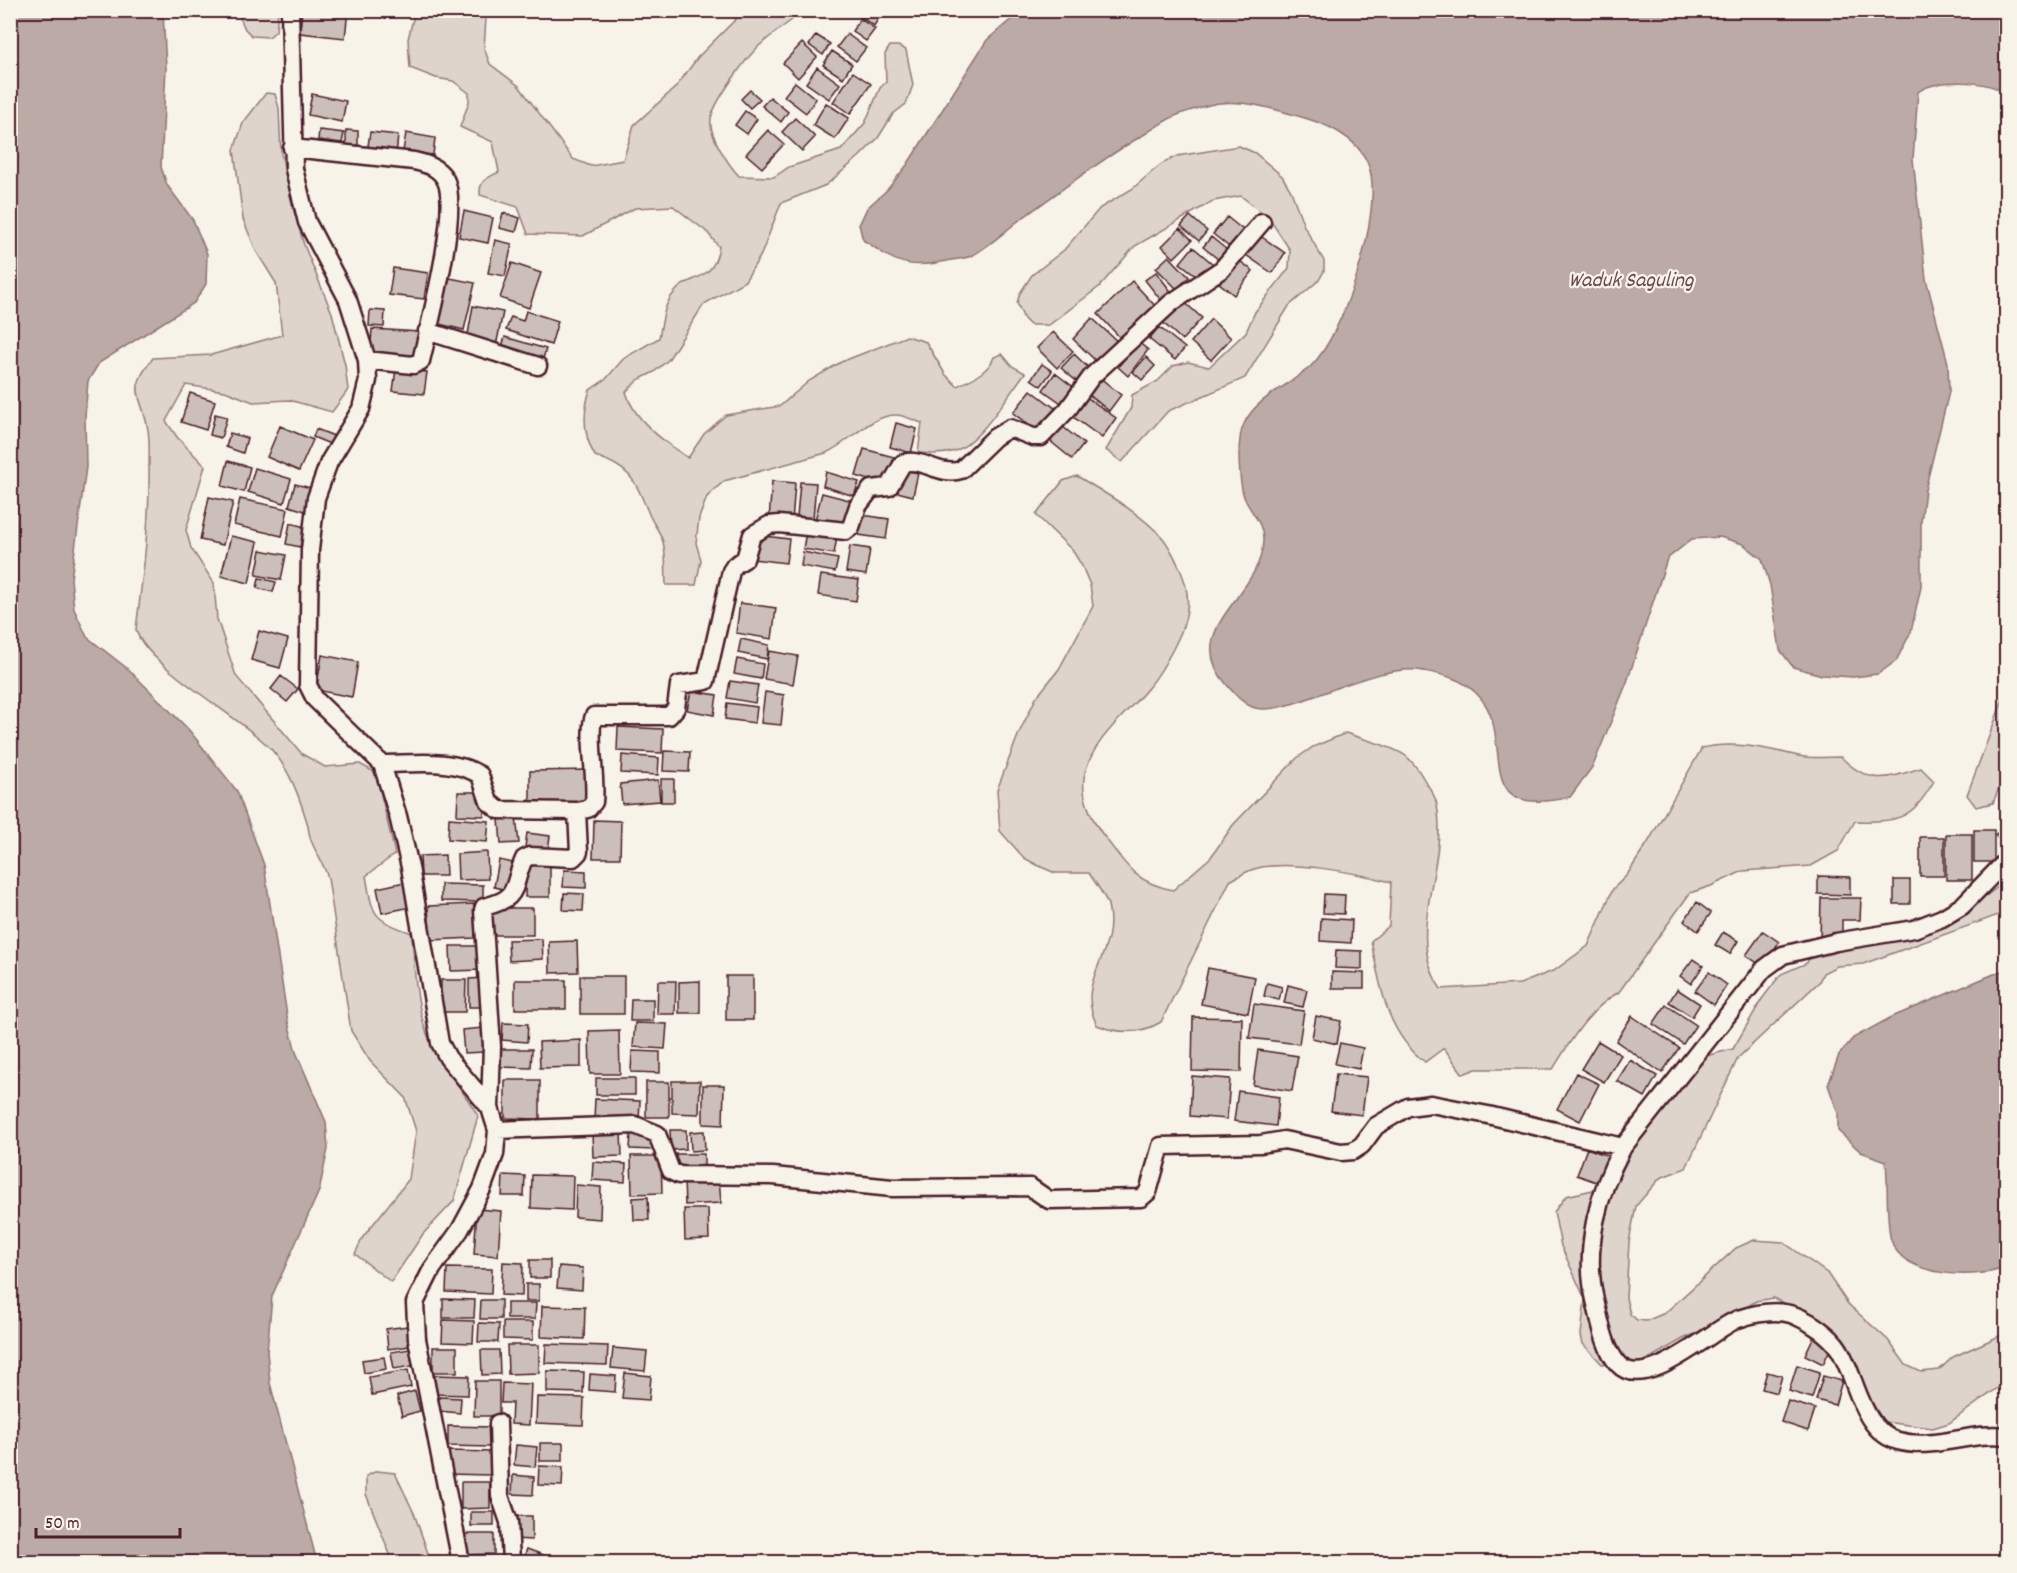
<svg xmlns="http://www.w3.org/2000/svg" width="2017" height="1573" font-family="Dekko,sans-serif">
  <rect width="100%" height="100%" fill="#f7f3e8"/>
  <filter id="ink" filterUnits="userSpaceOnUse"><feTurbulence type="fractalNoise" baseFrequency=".0167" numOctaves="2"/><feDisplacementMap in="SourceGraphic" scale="12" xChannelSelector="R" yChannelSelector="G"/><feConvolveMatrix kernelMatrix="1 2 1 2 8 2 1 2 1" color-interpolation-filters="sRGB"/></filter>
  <g filter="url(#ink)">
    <!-- green -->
    <path fill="#ded4cc" stroke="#947a7c" stroke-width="1.5" d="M237,11H278L276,31L269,37L252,36L245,29Z
      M415,11H494L486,18L484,48L490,64L519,86L573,159L591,166L623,160L634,125L676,87L698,57L744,11H804C789,22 774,33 760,45C747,57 713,103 711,119C708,135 729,165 739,176L774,177L789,167L841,150L865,123L880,88L886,82L885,54L890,46H898L906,50L913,85L906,104L893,114L878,138L859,157L826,185L781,203L761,255L745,281L704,304L668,360L654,372L638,380L626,392C634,421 665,442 688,458L704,434L726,415L780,406L809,381L841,362L907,336L926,342L945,374L957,386C971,379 988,373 994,357L1002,354L1012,366L1025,373C1008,395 981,441 955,451C943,455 931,454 918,453L922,423C915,421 902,414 895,415C869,416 849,443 826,453L724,481L707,497L699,518L696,543L701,560L696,585H666C665,571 667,552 662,539C659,530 652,522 649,514C635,481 632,468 595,456C583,436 583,412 590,390L606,379L624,358L659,338C662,324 663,305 674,293C690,273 713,284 719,247L707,232L673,206L635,208L583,236L528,234L518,207L480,195C479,180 487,178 499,172L493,142L460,127L469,102V93L453,81L436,78L410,68L408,39Z
      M266,93L275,94L279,108L281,153L293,208L304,245L332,313L345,365L348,390L332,412L289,400L253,402L225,391L186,385L166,421L177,437L205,466L186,530L191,548L214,583L217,619L236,676L302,754L325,767L360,764L376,773L395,854L366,876C373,916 372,919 412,933C414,964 415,995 424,1025C434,1059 461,1086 478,1116L454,1201L423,1234L391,1282L355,1254L363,1237L409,1179L416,1131L405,1097L370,1061L351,1031L328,878C324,865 318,856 313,845C309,838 309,830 307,822C299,796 290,770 271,749C244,719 142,663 136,629C143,575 150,522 149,467C149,455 150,442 148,430C142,394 126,392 153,358L211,355L282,335L276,283L256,251L243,219L234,150L243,123Z
      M1239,146L1255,153L1282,176L1291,191L1304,226L1324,261V271L1319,280L1289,306L1245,378L1168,411L1122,462L1106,450L1131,408L1132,395L1158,381L1173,366L1188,362L1209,367L1246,332L1255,312L1289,268L1290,250L1269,218L1241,196L1213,201L1135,246L1099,287L1049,325H1030L1024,319L1017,303L1020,293L1032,275L1064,250L1100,208L1132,189L1160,165L1177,156Z
      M1077,476C1106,494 1139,512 1162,537C1170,546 1175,558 1180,569C1192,596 1189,617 1176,643C1168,659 1159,676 1147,689C1125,716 1094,738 1085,773C1079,795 1093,823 1107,840C1128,868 1137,883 1173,890L1211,857L1233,825L1297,758L1313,747L1346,733C1364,740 1390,745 1406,756C1414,763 1420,772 1425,781C1429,787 1434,794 1436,801C1451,863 1402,932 1441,989L1520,984L1555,970L1588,946L1613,889L1627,875L1647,844L1702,748C1734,740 1768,749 1799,756C1812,759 1827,757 1841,757C1870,786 1886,779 1921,768L1934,781C1911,821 1897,822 1855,821L1838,851L1811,866L1743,871L1711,886L1690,893L1619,992C1589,1009 1571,1040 1553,1069H1476L1463,1074L1444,1048L1425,1062C1386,1033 1380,985 1371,941L1389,926L1391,882C1357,873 1284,858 1251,870C1244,873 1237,877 1230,881L1161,1022C1141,1034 1119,1034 1097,1025C1073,978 1120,955 1108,905C1106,897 1094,881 1089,873H1055L1039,866L1024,858L1000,831L997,790L1019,733L1036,698L1059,669L1093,606L1090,585L1082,566L1073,551L1036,515L1063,481Z
      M2006,691V769L1993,803L1976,807L1967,795Z
      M2006,881V910L2004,913L1863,964L1837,966L1823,973L1819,982L1738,1058L1686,1168L1660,1178L1636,1206L1629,1242L1626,1298L1630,1314L1637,1320L1646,1321L1665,1313L1736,1248L1754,1240L1783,1242L1827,1273L1848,1304L1888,1340L1906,1365L1921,1372L1939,1370L1953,1357L2006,1333V1382L1949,1423L1933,1428L1884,1422L1859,1381L1837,1332L1810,1315L1773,1298L1756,1301L1723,1322L1683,1339L1643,1362L1602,1364L1583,1344L1581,1335L1585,1299L1561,1246L1554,1212L1566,1196L1615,1185L1627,1161L1622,1133L1682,1062L1733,1049L1762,999L1781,974L1807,963L1809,957L1958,917Z
      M377,1471L395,1473L414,1513L431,1562H393L366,1494V1476Z"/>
    <!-- water -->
    <path fill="#bcaaa7" stroke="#8e7275" stroke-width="1.5" d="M11,10L163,11L166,68L161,167L167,185L193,220L207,254L206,284L194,303L99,363L88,381L85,416L86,467L71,579L74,609L87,637L128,669L189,730L237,791L264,865L288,1022L296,1052L326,1122L328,1149L319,1191L272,1296L267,1352L270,1383L317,1562H11Z
      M1021,11H2006V93C1986,80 1938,78 1918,92L1913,159L1926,279L1948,363L1949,392L1925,490L1921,522V587L1911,632L1896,661L1878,674L1853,677L1822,675L1793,667L1780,650L1770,585L1762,559L1743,544L1720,537L1692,539L1667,559L1627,682L1593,766L1570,797C1463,822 1521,735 1476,693C1461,678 1444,675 1424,671C1372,660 1285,721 1252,707C1241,702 1235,694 1227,685C1178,628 1262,596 1263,541C1264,523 1250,512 1244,497C1239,481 1236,439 1244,424C1256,397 1291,385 1311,366C1345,333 1379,221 1371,175C1366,144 1335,127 1308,119C1282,111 1247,100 1220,103C1208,104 1192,110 1180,114C1168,118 1156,127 1145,134C1100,160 1059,192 1017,222C1003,233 987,248 971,256C964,259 954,259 947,261C918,267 902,267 878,250C877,249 865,241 864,241C861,236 861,230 859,225L867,208L887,190L907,165L987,40Z
      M2006,969V1267C1978,1280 1902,1278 1891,1240C1886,1223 1888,1182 1886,1161L1861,1152L1838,1131V1113L1828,1085L1839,1055L1853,1038L1892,1017Z"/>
    <!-- building -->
    <path fill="#ccbfb9" stroke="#4a1f2b" stroke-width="1.5" d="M302,10H348L345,38L300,33Z
      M849,10H882L883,11L874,26Z
      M860,19L875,29L866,41L852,31Z
      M847,34L866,48L856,61L837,47Z
      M816,35L830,44L823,55L809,45Z
      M802,43L817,57L798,78L783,63Z
      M832,51L852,64L843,78L823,65Z
      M817,67L840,84L829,99L806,83Z
      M853,72L871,84L850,114L833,102Z
      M795,82L816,99L806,113L784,96Z
      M750,90L760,99L750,108L741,99Z
      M312,94L346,101L342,122L308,115Z
      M770,97L788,112L781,122L762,106Z
      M826,103L849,118L835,139L813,125Z
      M745,111L757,119L747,134L735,125Z
      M795,118L815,137L802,151L782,132Z
      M319,130L344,133L342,143L318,140Z
      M346,130L358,131V149H346Z
      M768,130L784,144L762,168L746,154Z
      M370,132L398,135L396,156L367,153Z
      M406,133L435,138L433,155L403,151Z
      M464,211L493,218L488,243L459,237Z
      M503,213L520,218L516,232L499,228Z
      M1190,216L1207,231L1199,241L1181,226Z
      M1227,217L1247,233L1233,250L1213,234Z
      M1180,228L1192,240L1174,258L1162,246Z
      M1259,235L1285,253L1272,273L1246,255Z
      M1211,237L1232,254L1224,264L1203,247Z
      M495,240L512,244L505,276L488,273Z
      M1193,247L1213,264L1201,279L1180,263Z
      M1169,256L1189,277L1177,289L1156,268Z
      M1236,258L1253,271L1234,295L1218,282Z
      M512,263L541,273L529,308L500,298Z
      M393,268L428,273L424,299L389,295Z
      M1156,272L1173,294L1163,303L1145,280Z
      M445,277L475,283L464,330L435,323Z
      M1132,281L1158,309L1124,342L1098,314Z
      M1181,299L1202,318L1182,340L1161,321Z
      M473,306L503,312L496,346L467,340Z
      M370,310L385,311L384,327L369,326Z
      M526,311L558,321L551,345L506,330L511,317L523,321Z
      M1092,318L1119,343L1099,364L1073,339Z
      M1211,319L1231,338L1211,360L1191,342Z
      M1159,327L1185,348L1175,360L1149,339Z
      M372,329L419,332L417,360L370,356Z
      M1053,332L1073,351L1057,368L1037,348Z
      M505,337L546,349L541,365L500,353Z
      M1138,342L1148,350L1128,376L1118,367Z
      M1074,354L1094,373L1082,386L1061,368Z
      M1146,357L1155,366L1142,380L1133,372Z
      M1042,364L1052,371L1041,386L1031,379Z
      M396,369L427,372L424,394L393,391Z
      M1055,373L1076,389L1064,405L1043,390Z
      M1099,377L1121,395L1109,411L1087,393Z
      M1031,390L1056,409L1038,432L1013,413Z
      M190,393L215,401L206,430L181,422Z
      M1085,396L1116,418L1102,438L1072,416Z
      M215,414L227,417L221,438L210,435Z
      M896,423L917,429L911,453L890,447Z
      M280,426L313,440L299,471L267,457Z
      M1062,426L1084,444L1072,459L1050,441Z
      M316,429L334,436L330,444L313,437Z
      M230,433L247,438L243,453L226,447Z
      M864,449L894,457L886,485L856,476Z
      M228,461L250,467L244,492L222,486Z
      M255,468L291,479L284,503L248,492Z
      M902,469L918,473L913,496L897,492Z
      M826,472L859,482L854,496L823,486Z
      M772,481L795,483L792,522L769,520Z
      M800,482L816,483L813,519L797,517Z
      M295,484L311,488L305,511L289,506Z
      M822,493L857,502L849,529L815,520Z
      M209,497L233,502L223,545L200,540Z
      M240,499L288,509L282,536L234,525Z
      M862,515L889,519L886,539L859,535Z
      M290,523L305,527L300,547L286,544Z
      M806,532L837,537L834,554L803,549Z
      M756,535L789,539L786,563L753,559Z
      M231,536L258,542L249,583L221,576Z
      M850,546L870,549L866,575L846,572Z
      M261,550L286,555L281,580L256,575Z
      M803,552L838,559L835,572L801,566Z
      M821,575L859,580L856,601L818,595Z
      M259,578L276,582L273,592L257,588Z
      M740,603L776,608L772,639L736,633Z
      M259,631L288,639L280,668L251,660Z
      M741,639L769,645L767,659L738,653Z
      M769,651L798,656L793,684L764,679Z
      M322,655L358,662L352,697L316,690Z
      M737,659L763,664L761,679L734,674Z
      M281,676L298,689L287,702L271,689Z
      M730,681L758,685L755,703L727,698Z
      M691,691L717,695L714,715L687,710Z
      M765,692L784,695L781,725L761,723Z
      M727,703L757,707L755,723L725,719Z
      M618,727L663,729L662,753L617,751Z
      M664,751L690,752L689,772L663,771Z
      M622,755L659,758L658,775L621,773Z
      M590,770L591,804L530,805V771Z
      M661,779H674V802H661Z
      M658,780L660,801L622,804L620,784Z
      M458,792H484V816L457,815Z
      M516,817L519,843L501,844L499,819Z
      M449,818L489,821L487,842L448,839Z
      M594,820L621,821L620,858H593Z
      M2006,825V847L1995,835Z
      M1974,830H1994V862H1974Z
      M527,833L550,836L548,850L525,847Z
      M1946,834H1972V880H1946Z
      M1920,837H1944V876H1920Z
      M487,852L488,879L458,880L457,854Z
      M445,855L446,876H421L420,856Z
      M499,860L518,864L512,891L494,887Z
      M526,864L550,865V897H525Z
      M564,870L586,871V888L563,887Z
      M1818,876L1850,877V895L1818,894Z
      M1894,880H1910V904H1894Z
      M405,882L411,907L382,913L377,888Z
      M441,884L483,885V902L441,901Z
      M564,893L584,894L583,911L563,910Z
      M1324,894L1345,895L1344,914L1323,913Z
      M1821,898H1861L1860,920H1842V941H1820Z
      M1697,902L1711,913L1698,931L1684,921Z
      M474,904L475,938L430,940L428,906Z
      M488,908H533V935H488Z
      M1321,918L1352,920L1351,943L1320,941Z
      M1763,931L1779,942L1763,967L1746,955Z
      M1723,932L1738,941L1730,954L1715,945Z
      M542,939L543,959L509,961L508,940Z
      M577,941L578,972L550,973L549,942Z
      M450,946H482L483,970L451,971Z
      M1336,950L1362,951V969L1335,968Z
      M1693,959L1703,966L1691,984L1680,976Z
      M1208,968L1255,977L1248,1013L1201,1004Z
      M1332,972L1364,973V988H1332Z
      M1709,972L1727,985L1714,1005L1695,991Z
      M580,976H624V1014H580Z
      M726,976H753V1020H726Z
      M485,978V1007H469V979Z
      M441,980H466L465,1012H441Z
      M515,980H566V1009H515Z
      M658,981H676L675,1014H657Z
      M700,981V1013H679V982Z
      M1267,983L1282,987L1279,1000L1264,996Z
      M1288,985L1307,990L1303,1007L1284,1003Z
      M1677,989L1700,1004L1692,1017L1669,1002Z
      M631,999H653V1021H630Z
      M1254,1004L1304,1011L1299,1044L1249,1038Z
      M1666,1005L1696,1025L1683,1044L1653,1024Z
      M1316,1016L1341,1021L1337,1044L1312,1038Z
      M1632,1016L1679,1048L1662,1073L1616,1041Z
      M1193,1017L1242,1018L1241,1072L1192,1071Z
      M503,1023L528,1024L527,1042L502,1040Z
      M635,1023L667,1024L665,1049L633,1047Z
      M483,1028L484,1052L464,1053L462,1030Z
      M619,1030L620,1074H590L589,1031Z
      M581,1040V1067L540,1068L539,1042Z
      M1598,1041L1621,1055L1604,1082L1581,1069Z
      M1340,1043L1363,1048L1359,1069L1335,1064Z
      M499,1049H532L531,1068L499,1067Z
      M1258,1050L1298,1056L1292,1091L1253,1085Z
      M632,1051L660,1052V1073L631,1072Z
      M1630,1060L1657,1076L1645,1097L1617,1081Z
      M1576,1073L1599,1084L1580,1121L1557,1109Z
      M1336,1074L1367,1077L1362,1115L1331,1111Z
      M1192,1076L1230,1079L1227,1119L1190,1116Z
      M596,1078H635V1095H596Z
      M505,1080H540V1119L505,1118Z
      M672,1081H700L699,1114L672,1113Z
      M646,1082H669V1117H646Z
      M703,1085H724L723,1125L703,1124Z
      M1238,1091L1279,1097L1276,1126L1234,1121Z
      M595,1099L640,1101L639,1120L594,1119Z
      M670,1130H686V1149L671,1150Z
      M704,1131L705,1150L691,1151L690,1132Z
      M621,1132L622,1156L593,1157L592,1133Z
      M631,1133L655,1134L654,1150L630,1149Z
      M1587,1148L1608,1156L1599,1183L1577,1175Z
      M676,1154H704V1172H676Z
      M631,1156H661L662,1193L632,1194Z
      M593,1162L626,1164L625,1182L592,1180Z
      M503,1175L525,1176L524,1196H502Z
      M532,1175L573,1176L572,1210L531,1208Z
      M719,1178L721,1203L685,1205L684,1180Z
      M576,1185L601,1187L600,1219L575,1217Z
      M648,1197L649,1220H634L633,1198Z
      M477,1209L501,1211L498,1256L474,1254Z
      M684,1209H708L709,1239L685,1240Z
      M530,1260H550V1278H530Z
      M503,1262L523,1263L522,1296L501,1295Z
      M559,1266L583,1268L582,1290L557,1288Z
      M447,1268L492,1269L491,1294L446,1292Z
      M526,1284H539V1301H526Z
      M443,1299L475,1300L474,1318H443Z
      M481,1300H501V1319H480Z
      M507,1303H536L535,1319H507Z
      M542,1306L585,1307L584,1339L541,1337Z
      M443,1320L474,1321L473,1343L442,1342Z
      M503,1322H533V1340L503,1339Z
      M479,1323L499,1324L498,1342H478Z
      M407,1326L410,1346L388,1349L386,1329Z
      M1814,1336L1832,1345L1823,1364L1805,1355Z
      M546,1344L608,1346L607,1365L545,1363Z
      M507,1345H539V1373L508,1374Z
      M433,1347H457V1372H433Z
      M613,1348L647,1351L645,1371L611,1368Z
      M410,1349L412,1366L394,1369L391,1352Z
      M481,1350H499L500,1374L482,1375Z
      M384,1357L386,1369L364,1373L362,1360Z
      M1797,1365L1820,1372L1812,1398L1789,1391Z
      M408,1370L411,1387L372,1395L369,1377Z
      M547,1371L584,1372L583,1393L547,1392Z
      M1767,1372L1782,1376L1777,1393L1762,1389Z
      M625,1373L651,1376L649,1400L622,1398Z
      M590,1374L616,1376L615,1392L589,1390Z
      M435,1375L469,1376L468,1395L434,1394Z
      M1823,1376L1842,1381L1835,1405L1816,1400Z
      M475,1381H499V1416H474Z
      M502,1383L531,1384L529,1425L511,1424L512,1403H501Z
      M415,1391L420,1411L402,1416L397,1396Z
      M439,1397L461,1398L460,1413L438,1411Z
      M537,1397L584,1398L583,1425L536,1423Z
      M1788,1401L1815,1409L1808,1431L1781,1422Z
      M448,1426L492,1427V1447L448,1446Z
      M540,1443H563V1461H540Z
      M516,1445L537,1447L535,1467L514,1465Z
      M447,1451L491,1452L490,1475L447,1474Z
      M539,1466L563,1467L562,1486L538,1485Z
      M513,1475L534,1477L533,1495L512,1494Z
      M461,1482H490V1508L461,1509Z
      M471,1512H494V1526H471Z
      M513,1516H532V1540L513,1539Z
      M461,1534H494V1554L462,1555Z
      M527,1549L546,1556L544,1562H522Z
      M554,1556L601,1557L600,1562H554Z
      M466,1559H499V1562H466Z"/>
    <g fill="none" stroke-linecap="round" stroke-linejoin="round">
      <defs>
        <path id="minor" d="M290,10L294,169L307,222L348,300L367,360L368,380L361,409L329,462L316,498L310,550L308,685L315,699L382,764L398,816L410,867L440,1043L448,1058L490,1108L497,1130L495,1154L482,1189L460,1230L432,1269L415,1303L417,1339L461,1562
          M292,148L414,161C427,164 438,167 445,179C461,207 429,326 421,361L413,365L367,360
          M427,331L538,366
          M382,764C414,764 452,758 480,775L489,802L499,810L577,811L579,852L573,858L530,856L524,859C511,888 521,898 484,907L483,910L492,1046L490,1108
          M577,811L588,809L594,802C597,780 587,732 594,716H669L676,708L679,685L706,681L731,571L735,565L745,559L752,535L769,525L779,524L846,531L851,527L858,506L871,489L889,487L903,463C922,457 940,477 961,470L995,437L1010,428L1033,437H1041L1068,409L1092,376L1171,303L1222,269L1262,222
          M497,1130L635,1125L657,1134L671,1171L679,1175L773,1176L892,1188L1030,1187L1049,1200L1141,1198L1148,1192L1161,1146L1261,1144L1284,1140L1341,1152L1353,1151L1362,1145L1376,1126L1408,1107L1431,1104L1488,1115L1623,1147L1764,969L1783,955L1836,942L1914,929L1942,918L1962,906L2006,861
          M1623,1147C1598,1192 1583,1249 1595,1300C1600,1320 1604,1348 1618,1364C1645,1394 1712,1329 1738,1319C1756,1313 1779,1309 1796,1316C1811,1322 1830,1335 1839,1349C1857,1378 1861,1431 1898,1441C1935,1451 1971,1431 2006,1436
          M498,1423L500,1496L509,1522L511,1562"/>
      </defs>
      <!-- minor casing -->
      <use href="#minor" stroke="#4a1f2b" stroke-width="21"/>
      <!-- minor -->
      <use href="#minor" stroke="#f7f3e8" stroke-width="16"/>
    </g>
  </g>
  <g text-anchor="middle" stroke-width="4.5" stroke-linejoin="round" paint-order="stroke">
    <!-- water labels -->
    <g font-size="22" font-style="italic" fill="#6c4950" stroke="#f7f3e8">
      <text x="1631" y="286">Waduk Saguling</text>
    </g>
  </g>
  <!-- margin -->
  <rect width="2017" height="1573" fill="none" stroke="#f7f3e8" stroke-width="36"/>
  <rect x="18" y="18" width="1981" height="1537" fill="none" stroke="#4a1f2b" stroke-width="2" filter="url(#ink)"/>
  <!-- scale -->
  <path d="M36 1528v9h144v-9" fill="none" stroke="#4a1f2b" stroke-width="3"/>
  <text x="45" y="1528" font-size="18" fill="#4a1f2b" stroke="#f7f3e8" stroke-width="4.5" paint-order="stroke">50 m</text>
</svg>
